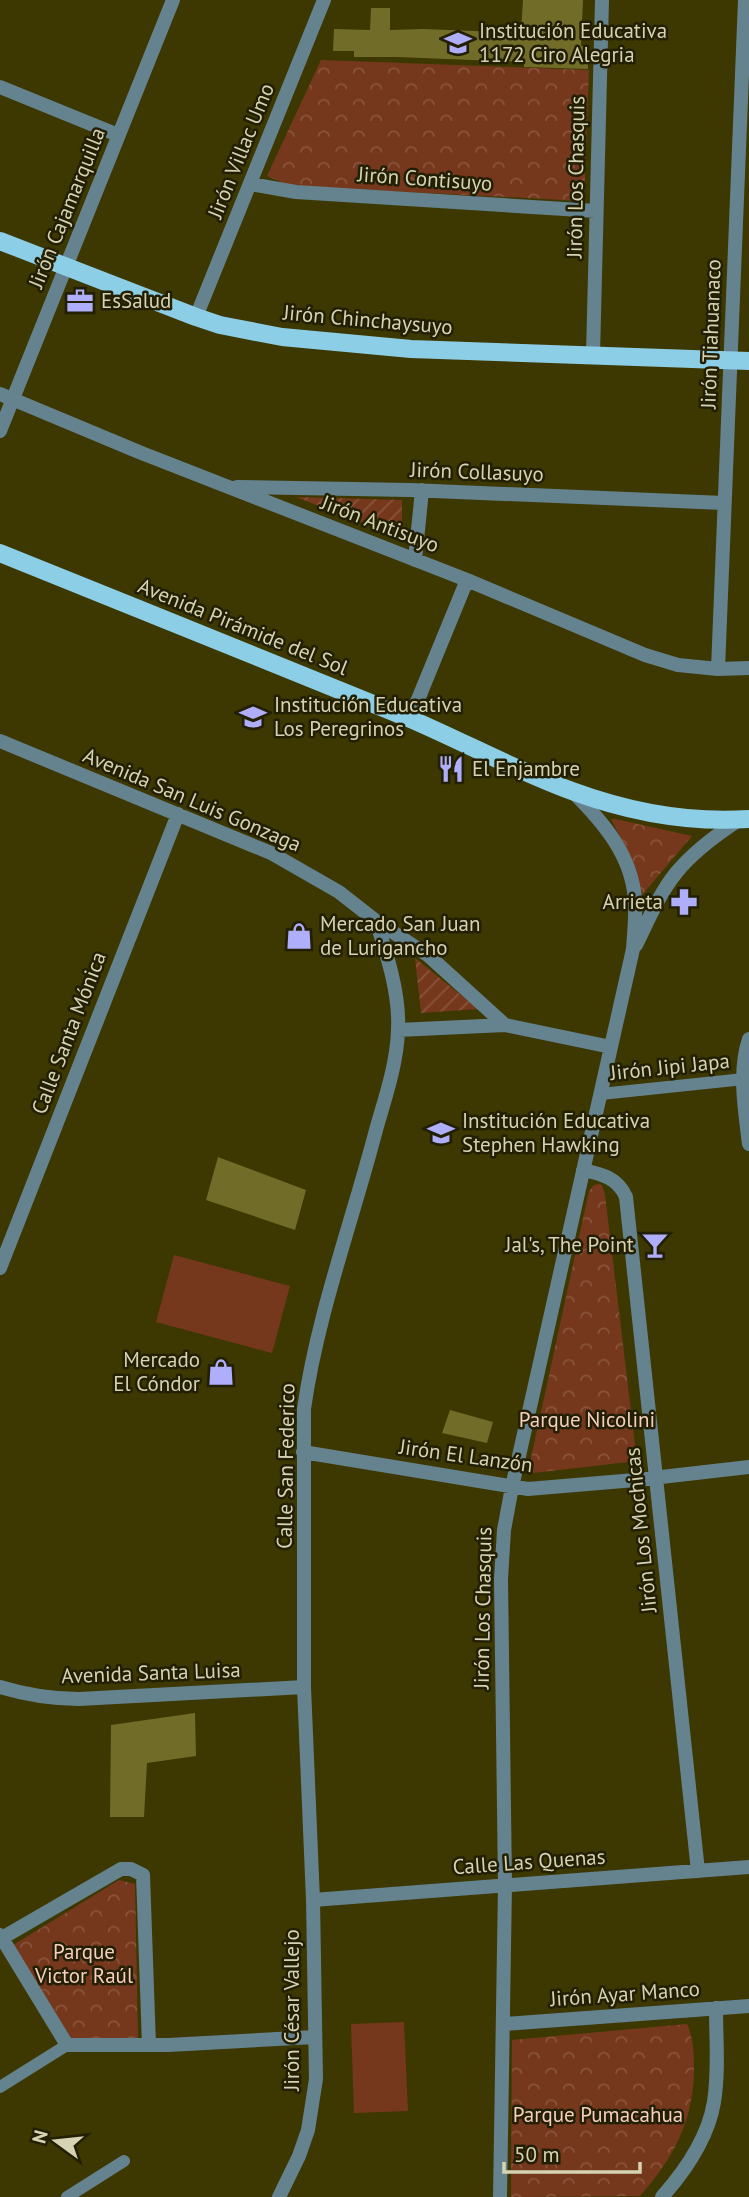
<svg xmlns="http://www.w3.org/2000/svg" width="749" height="2197" font-family="'PT Sans',sans-serif">
  <defs>
    <pattern id="park-crowns" width="20" height="18" patternUnits="userSpaceOnUse" patternTransform="scale(1.75)"><rect width="20" height="18" fill="#76381c"/><path d="M2 6a3 3 0 1 1 6 0M12 15a3 3 0 1 1 6 0" fill="none" stroke="#89543b"/></pattern>
    <pattern id="garden-furrows" width="10" height="10" patternUnits="userSpaceOnUse" patternTransform="scale(1.75)"><rect width="10" height="10" fill="#76381c"/><path d="M-1 1l2-2M0 10L10 0M9 11l2-2" fill="none" stroke="#89543b"/></pattern>
  </defs>
  <rect width="100%" height="100%" fill="#3d3801"/>
  <!-- park -->
  <path fill="url(#park-crowns)" d="M321,60L589,70L584,201L291,186L267,176Z
    M611,819H615L692,836L642,895L624,845Z
    M599,1184L602,1185L605,1195L637,1461L533,1473L529,1467L589,1191L594,1185Z
    M119,1880L135,1884L138,2040L70,2041L10,1947Z
    M687,2024C694,2040 694,2056 694,2073C692,2124 673,2158 640,2196L511,2197L512,2040Z"/>
  <!-- garden -->
  <path fill="url(#garden-furrows)" d="M296,497L402,500V538Z
    M415,958L478,1009L421,1013Z"/>
  <!-- pitch -->
  <path fill="#76381c" d="M174,1255L290,1286L272,1353L156,1322Z
    M404,2022L408,2111L354,2113L351,2024Z"/>
  <!-- building -->
  <path fill="#726c29" d="M523,0H583L581,46H588V69L524,67V62L397,57H354V51H333L334,29L370,30L371,8H390V30L424,29L521,33Z
    M218,1157L306,1190L295,1230L206,1200Z
    M450,1410L493,1422L487,1443L442,1433Z
    M195,1713L196,1756L147,1763L144,1817H110L111,1725Z"/>
  <g fill="none" stroke-linecap="round" stroke-linejoin="round">
    <!-- pedestrian -->
    <path stroke="#64838f" stroke-width="12" d="M601,1094L744,1079
      M0,2087L67,2045
      M67,2197L124,2161"/>
    <!-- minor -->
    <path stroke="#64838f" stroke-width="14" d="M0,87L118,135
      M251,184L296,192L596,211
      M196,317L324,0
      M593,354L602,0
      M0,394L139,452L467,580L645,655L678,665L718,669L749,668
      M237,487L410,490L724,503
      M415,560L422,490
      M718,669L745,0
      M410,719L467,580
      M0,741L271,853L339,892L376,921L429,956L505,1025L611,1047
      M636,945C648,921 659,894 676,873C693,852 716,835 739,820
      M398,1030L505,1025
      M749,1039C738,1072 745,1110 749,1144
      M583,1170C602,1174 618,1178 626,1197L698,1871
      M0,1268L178,814
      M303,1452L528,1489L635,1480L749,1467
      M0,1687C26,1695 51,1699 79,1699L304,1687
      M313,1900L749,1867
      M0,1935L67,2045H168L314,2037
      M2,1938L121,1869H131L143,1875L149,2045
      M504,2024L749,2006
      M279,2197L299,2156L308,2130L316,2079L313,1900L304,1687V1409C317,1316 352,1222 376,1130C385,1098 397,1064 398,1030C400,994 387,955 376,921
      M500,2197L505,1885L501,1579L504,1530L512,1487L633,949C634,933 636,916 635,900C632,856 604,823 574,793
      M662,2197C686,2170 708,2138 714,2102C719,2071 716,2039 716,2008"/>
    <!-- tertiary -->
    <path stroke="#64838f" stroke-width="14" d="M0,431L173,0"/>
    <!-- primary -->
    <path stroke="#8dcee7" stroke-width="18" d="M0,241L196,317L220,325L282,337L411,349L749,361
      M0,553C136,608 272,662 408,718C462,741 517,771 572,791C629,812 689,823 749,819"/>
  </g>
  <!-- icons -->
  <defs>
    <symbol id="school-bare" viewBox="-9 -9 18 18"><path d="M0-5L7-2L0 1L-7-2ZM-4 1L0 2.5L4 1V4Q0 6-4 4Z" fill="#aeaefa" stroke="#221f04" stroke-width="2.5" paint-order="stroke"/></symbol>
    <symbol id="office-bare" viewBox="-9 -9 18 18"><path d="M-6-3h4V-5.5h4V-3h4V5H-6ZM-1-4.5V-3h2v-1.5ZM-6 0V1H6V0Z" fill="#aeaefa" stroke="#221f04" stroke-width="2.5" paint-order="stroke"/></symbol>
    <symbol id="restaurant-bare" viewBox="-9 -9 18 18"><path d="M-5-6h1v4h1v-4h1v4h1v-4h1v5L-1.5 .5V6h-2V.5L-5-1ZM5-6V6H3V1.5H1.5Q1.5-4 5-6Z" fill="#aeaefa" stroke="#221f04" stroke-width="2.5" paint-order="stroke"/></symbol>
    <symbol id="pharmacy-bare" viewBox="-9 -9 18 18"><path d="M-2-6h4v4h4v4h-4v4h-4v-4h-4v-4h4Z" fill="#aeaefa" stroke="#221f04" stroke-width="2.5" paint-order="stroke"/></symbol>
    <symbol id="shop-bare" viewBox="-9 -9 18 18"><path d="M-5-2.5h2.3a2.7 3.5 0 0 1 5.4 0H5L5.5 6h-11ZM-1.5-2.5h3a1.5 2.3 0 0 0-3 0Z" fill="#aeaefa" stroke="#221f04" stroke-width="2.5" paint-order="stroke"/></symbol>
    <symbol id="bar-bare" viewBox="-9 -9 18 18"><path d="M-6-5H6L.8 .8V4.5H3.5V6h-7V4.5H-.8V.8Z" fill="#aeaefa" stroke="#221f04" stroke-width="2.5" paint-order="stroke"/></symbol>
  </defs>
  <g fill-rule="evenodd">
    <use href="#school-bare" x="439" y="24" width="38" height="38"/>
    <use href="#office-bare" x="61" y="282" width="38" height="38"/>
    <use href="#school-bare" x="234" y="698" width="38" height="38"/>
    <use href="#restaurant-bare" x="432" y="750" width="38" height="38"/>
    <use href="#pharmacy-bare" x="665" y="883" width="38" height="38"/>
    <use href="#shop-bare" x="280" y="917" width="38" height="38"/>
    <use href="#school-bare" x="422" y="1114" width="38" height="38"/>
    <use href="#bar-bare" x="636" y="1226" width="38" height="38"/>
    <use href="#shop-bare" x="202" y="1353" width="38" height="38"/>
  </g>
  <g text-anchor="middle" stroke-width="5" stroke-linejoin="round" paint-order="stroke">
    <!-- poi labels -->
    <g font-size="21" fill="#d5d3b2" stroke="#221f04" text-anchor="start">
      <text x="479" y="38">Institución Educativa<tspan x="479" dy="24">1172 Ciro Alegria</tspan></text>
      <text x="101" y="308">EsSalud</text>
      <text x="274" y="712">Institución Educativa<tspan x="274" dy="24">Los Peregrinos</tspan></text>
      <text x="472" y="776">El Enjambre</text>
      <text x="663" y="909" text-anchor="end">Arrieta</text>
      <text x="320" y="931">Mercado San Juan<tspan x="320" dy="24">de Lurigancho</tspan></text>
      <text x="462" y="1128">Institución Educativa<tspan x="462" dy="24">Stephen Hawking</tspan></text>
      <text x="634" y="1252" text-anchor="end">Jal's, The Point</text>
      <text x="200" y="1367" text-anchor="end">Mercado<tspan x="200" dy="24">El Cóndor</tspan></text>
    </g>
    <!-- street labels -->
    <g font-size="21" fill="#d5d3b2" stroke="#221f04">
      <text transform="translate(241 151) rotate(-68)" y="7">Jirón Villac Umo</text>
      <text transform="translate(576 177) rotate(-89)" y="7">Jirón Los Chasquis</text>
      <text transform="translate(425 179) rotate(4)" y="7">Jirón Contisuyo</text>
      <text transform="translate(67 208) rotate(-68)" y="7">Jirón Cajamarquilla</text>
      <text transform="translate(368 320) rotate(5)" y="7">Jirón Chinchaysuyo</text>
      <text transform="translate(711 334) rotate(-88)" y="7">Jirón Tiahuanaco</text>
      <text transform="translate(477 472) rotate(2)" y="7">Jirón Collasuyo</text>
      <text transform="translate(380 524) rotate(21)" y="7">Jirón Antisuyo</text>
      <text transform="translate(243 627) rotate(22)" y="7">Avenida Pirámide del Sol</text>
      <text transform="translate(192 800) rotate(23)" y="7">Avenida San Luis Gonzaga</text>
      <text transform="translate(69 1033) rotate(-69)" y="7">Calle Santa Mónica</text>
      <text transform="translate(670 1067) rotate(-6)" y="7">Jirón Jipi Japa</text>
      <text transform="translate(466 1456) rotate(8)" y="7">Jirón El Lanzón</text>
      <text transform="translate(286 1466) rotate(-89)" y="7">Calle San Federico</text>
      <text transform="translate(641 1530) rotate(-96)" y="7">Jirón Los Mochicas</text>
      <text transform="translate(483 1608) rotate(-89)" y="7">Jirón Los Chasquis</text>
      <text transform="translate(151 1673) rotate(-2)" y="7">Avenida Santa Luisa</text>
      <text transform="translate(529 1862) rotate(-4)" y="7">Calle Las Quenas</text>
      <text transform="translate(625 1994) rotate(-4)" y="7">Jirón Ayar Manco</text>
      <text transform="translate(292 2010) rotate(-90)" y="7">Jirón César Vallejo</text>
    </g>
    <!-- park labels -->
    <g font-size="21" fill="#f6cfbe" stroke="#221f04">
      <text x="587" y="1427">Parque Nicolini</text>
      <text x="84" y="1959">Parque<tspan x="84" dy="24">Victor Raúl</tspan></text>
      <text x="598" y="2122">Parque Pumacahua</text>
    </g>
  </g>
  <!-- north arrow -->
  <g transform="translate(56 2141) rotate(285)" stroke="#221f04" stroke-width="5" paint-order="stroke">
  <path d="M0-5L12 26L0 18L-12 26Z" fill="#d5d3b2"/>
  <text y="-10" font-size="19" font-weight="bold" text-anchor="middle" fill="#d5d3b2">N</text>
  </g>
  <!-- scale -->
  <path d="M504 2162v10h136v-10" fill="none" stroke="#d5d3b2" stroke-width="3.5"/>
  <text x="514" y="2162" font-size="21" fill="#d5d3b2" stroke="#221f04" stroke-width="5" paint-order="stroke">50 m</text>
</svg>
